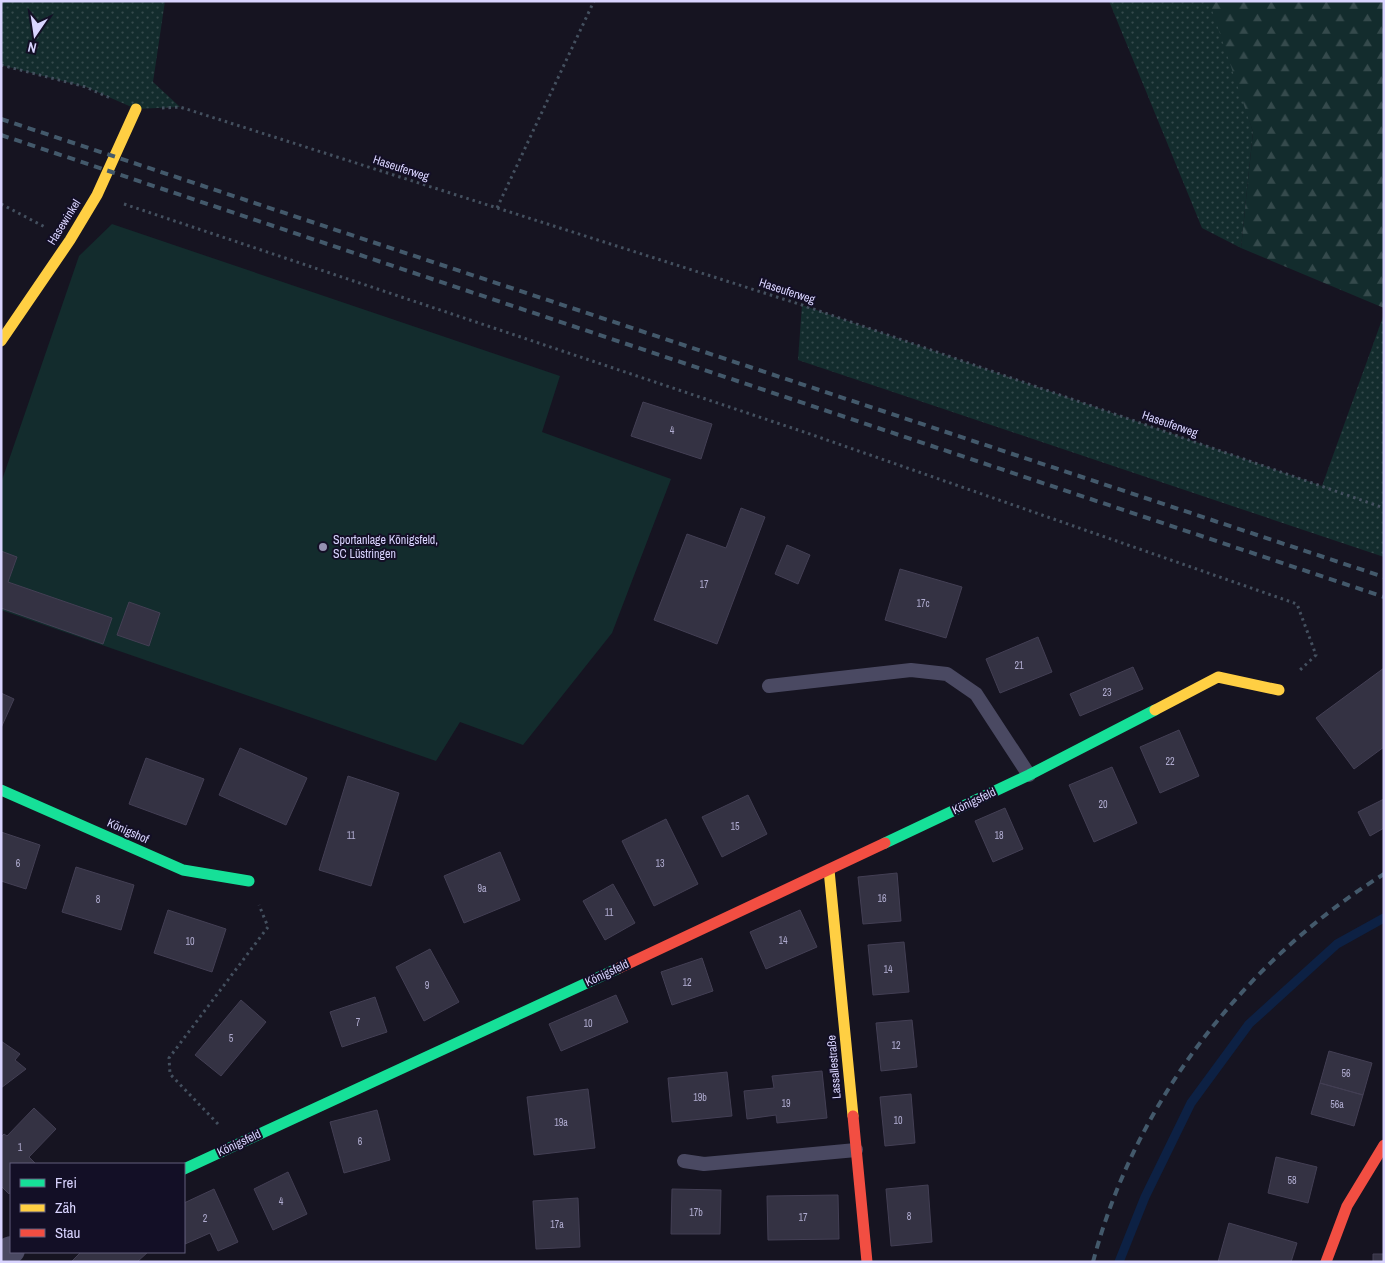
<svg xmlns="http://www.w3.org/2000/svg" width="1385" height="1263" font-family="'Archivo Narrow',sans-serif">
  <defs>
    <pattern id="grass-dots" width="8" height="8" patternUnits="userSpaceOnUse" patternTransform="scale(1.25)"><rect width="8" height="8" fill="#132c2d"/><path d="M2 2h.1M6 6h.1" fill="none" stroke="#354a4c" stroke-width="1.8" stroke-linecap="round"/></pattern>
    <pattern id="forest-firs" width="22" height="20" patternUnits="userSpaceOnUse" patternTransform="scale(1.25)"><rect width="22" height="20" fill="#132c2d"/><path d="M5 1l3.5 6h-7zM16 11l3.5 6h-7z" fill="#354a4c"/></pattern>
  </defs>
  <rect width="100%" height="100%" fill="#161421"/>
  <!-- grass -->
  <path fill="url(#grass-dots)" d="M1,1H165L153,82L180,107L136,109L86,87L1,65Z
    M1109,1H1213L1253,132L1241,248L1202,228Z
    M802,305L1322,486L1384,314V557L798,360Z"/>
  <!-- forest -->
  <path fill="url(#forest-firs)" d="M1209,1H1384V308L1241,248L1253,132Z"/>
  <!-- pitch -->
  <path fill="#132c2d" d="M112,224L560,376L542,432L671,479L612,633L523,745L460,722L436,761L1,610V483L79,256Z"/>
  <g fill="none" stroke-linecap="round" stroke-linejoin="round">
    <!-- stream -->
    <path stroke="#0d2144" stroke-width="9" d="M1119,1262L1145,1197L1191,1103L1249,1024L1337,944L1384,918"/>
  </g>
  <!-- building -->
  <path fill="#343243" stroke="#433f54" d="M643,402L712,424L701,459L631,436Z
    M741,508L765,517L717,644L654,620L687,534L726,548Z
    M787,545L810,555L798,584L775,574Z
    M1,551L17,557L8,582L112,618L103,644L1,608Z
    M900,569L962,587L946,638L885,620Z
    M129,602L160,613L149,646L117,635Z
    M1038,637L1052,672L1000,693L986,659Z
    M1133,667L1143,689L1080,716L1070,694Z
    M1384,668V747L1354,769L1316,718Z
    M1,693L14,699L1,728Z
    M1179,730L1199,776L1160,793L1140,747Z
    M240,748L307,778L286,825L219,795Z
    M146,758L204,779L186,825L129,804Z
    M1112,767L1137,823L1094,842L1069,785Z
    M348,776L399,793L371,886L319,870Z
    M748,795L767,834L722,857L702,817Z
    M1384,799V828L1370,836L1358,812Z
    M1005,808L1023,849L993,862L975,821Z
    M666,819L698,884L654,906L622,841Z
    M1,832L40,845L26,889L1,881Z
    M500,852L520,900L464,923L444,876Z
    M76,867L134,885L121,930L62,912Z
    M897,873L901,921L863,924L858,877Z
    M613,884L635,923L605,940L583,901Z
    M168,910L226,929L212,972L154,953Z
    M800,910L817,947L766,969L750,932Z
    M904,942L909,992L873,995L868,945Z
    M430,949L459,1002L424,1021L396,967Z
    M702,958L713,991L672,1005L661,972Z
    M616,995L628,1022L561,1051L549,1024Z
    M375,997L387,1032L342,1047L330,1012Z
    M241,1000L266,1022L221,1076L195,1055Z
    M912,1020L917,1067L881,1071L876,1023Z
    M1,1041L20,1054L15,1060L26,1069L1,1088Z
    M1329,1051L1372,1063L1363,1095L1320,1083Z
    M822,1071L827,1118L777,1123L776,1115L747,1119L744,1091L774,1088L772,1076Z
    M727,1072L732,1116L672,1122L668,1078Z
    M1320,1083L1363,1095L1354,1126L1311,1114Z
    M588,1089L595,1148L534,1155L527,1097Z
    M911,1094L915,1143L885,1146L880,1097Z
    M34,1108L56,1129L29,1157L36,1164H11V1191L9,1194L1,1186V1137L4,1134L7,1136Z
    M377,1110L390,1160L344,1173L330,1122Z
    M1276,1157L1317,1167L1308,1203L1268,1193Z
    M288,1172L307,1214L273,1230L254,1189Z
    M928,1185L932,1242L891,1246L886,1189Z
    M214,1189L238,1242L218,1251L210,1233L185,1244L184,1203Z
    M672,1189L721,1190L720,1234H671Z
    M838,1195L839,1239L768,1240L767,1196Z
    M578,1198L580,1247L536,1249L533,1201Z
    M1229,1223L1297,1243L1291,1262H1218Z
    M81,1252H148L137,1262H71Z
    M1373,1254H1384V1262H1373Z"/>
  <g fill="none" stroke-linecap="round" stroke-linejoin="round">
    <!-- path -->
    <path stroke="#44505f" stroke-width="3" stroke-dasharray="2.5 4" stroke-linecap="butt" d="M1,65L86,87L110,98
      M162,108L180,107L802,305L1384,508
      M1,204L45,227
      M124,204L807,433L1297,604L1316,655L1299,671
      M497,208L594,1
      M218,1124L170,1074L169,1058L268,927L259,905"/>
    <!-- lane -->
    <path stroke="#4a4962" stroke-width="14" d="M769,686L911,670L947,674L976,694L1029,775
      M684,1161L704,1164L856,1150"/>
    <!-- street -->
    <path stroke="#4a4962" stroke-width="28" d="M1,1255L11,1250"/>
    <!-- fast -->
    <path stroke="#16e098" stroke-width="11" d="M1,790L183,870L249,881
      M885,843L1029,775L1155,710
      M184,1169L619,968"/>
    <!-- slow -->
    <path stroke="#ffcf43" stroke-width="11" d="M1,341L70,240L97,195L136,109
      M1155,710L1218,677L1279,690
      M829,870L853,1116"/>
    <!-- jam -->
    <path stroke="#f24e42" stroke-width="11" d="M619,968L885,843
      M853,1116L867,1262
      M1326,1262L1347,1206L1384,1145"/>
    <!-- rail -->
    <path stroke="#43596b" stroke-width="4" stroke-dasharray="8 6" stroke-linecap="butt" d="M1,119L1384,577
      M1,135L1384,597
      M1093,1262C1135,1102 1244,961 1384,874"/>
  </g>
  <!-- markers -->
  <circle fill="#9591b1" stroke="#130f26" stroke-width="2" cx="323" cy="547" r="5"/>
  <g text-anchor="middle" stroke-width="4" stroke-linejoin="round" paint-order="stroke">
    <!-- number labels -->
    <g font-size="10" fill="#b0acd0">
      <text x="672" y="434">4</text>
      <text x="704" y="588">17</text>
      <text x="923" y="607">17c</text>
      <text x="1019" y="669">21</text>
      <text x="1107" y="696">23</text>
      <text x="1170" y="765">22</text>
      <text x="1103" y="808">20</text>
      <text x="735" y="830">15</text>
      <text x="351" y="839">11</text>
      <text x="999" y="839">18</text>
      <text x="18" y="867">6</text>
      <text x="660" y="867">13</text>
      <text x="482" y="892">9a</text>
      <text x="882" y="902">16</text>
      <text x="98" y="903">8</text>
      <text x="609" y="916">11</text>
      <text x="783" y="944">14</text>
      <text x="190" y="945">10</text>
      <text x="888" y="973">14</text>
      <text x="687" y="986">12</text>
      <text x="427" y="989">9</text>
      <text x="358" y="1026">7</text>
      <text x="588" y="1027">10</text>
      <text x="231" y="1042">5</text>
      <text x="896" y="1049">12</text>
      <text x="1346" y="1077">56</text>
      <text x="700" y="1101">19b</text>
      <text x="786" y="1107">19</text>
      <text x="1337" y="1108">56a</text>
      <text x="898" y="1124">10</text>
      <text x="561" y="1126">19a</text>
      <text x="360" y="1145">6</text>
      <text x="20" y="1151">1</text>
      <text x="1292" y="1184">58</text>
      <text x="281" y="1205">4</text>
      <text x="696" y="1216">17b</text>
      <text x="909" y="1220">8</text>
      <text x="803" y="1221">17</text>
      <text x="205" y="1222">2</text>
      <text x="557" y="1228">17a</text>
    </g>
    <!-- street labels -->
    <g font-size="12" fill="#d9d4ff" stroke="#130f26">
      <text transform="translate(401 168) rotate(18)" y="4">Haseuferweg</text>
      <text transform="translate(64 222) rotate(-58)" y="4">Hasewinkel</text>
      <text transform="translate(787 291) rotate(18)" y="4">Haseuferweg</text>
      <text transform="translate(1170 424) rotate(19)" y="4">Haseuferweg</text>
      <text transform="translate(974 801) rotate(-25)" y="4">Königsfeld</text>
      <text transform="translate(128 831) rotate(24)" y="4">Königshof</text>
      <text transform="translate(607 973) rotate(-25)" y="4">Königsfeld</text>
      <text transform="translate(834 1067) rotate(-95)" y="4">Lassallestraße</text>
      <text transform="translate(239 1143) rotate(-25)" y="4">Königsfeld</text>
    </g>
    <!-- poi labels -->
    <g font-size="12" fill="#d9d4ff" stroke="#130f26" text-anchor="start">
      <text x="333" y="544">Sportanlage Königsfeld,<tspan x="333" dy="14">SC Lüstringen</tspan></text>
    </g>
  </g>
  <!-- border -->
  <rect width="1385" height="1263" fill="none" stroke="#d9d4ff" stroke-width="5"/>
  <!-- legend -->
  <rect x="10" y="1163" width="175" height="90" fill="#130f26" stroke="#625e7d"/>
  <rect x="20" y="1179" width="25" height="8" fill="#16e098" stroke="#625e7d"/>
  <text x="55" y="1188" font-size="15" fill="#d9d4ff">Frei</text>
  <rect x="20" y="1204" width="25" height="8" fill="#ffcf43" stroke="#625e7d"/>
  <text x="55" y="1213" font-size="15" fill="#d9d4ff">Zäh</text>
  <rect x="20" y="1229" width="25" height="8" fill="#f24e42" stroke="#625e7d"/>
  <text x="55" y="1238" font-size="15" fill="#d9d4ff">Stau</text>
  <!-- north arrow -->
  <g transform="translate(35 35) rotate(193)" stroke="#130f26" stroke-width="4" paint-order="stroke">
  <path d="M0-4L9 19L0 12L-9 19Z" fill="#d9d4ff"/>
  <text y="-8" font-size="14" font-weight="bold" text-anchor="middle" fill="#d9d4ff">N</text>
  </g>
</svg>
